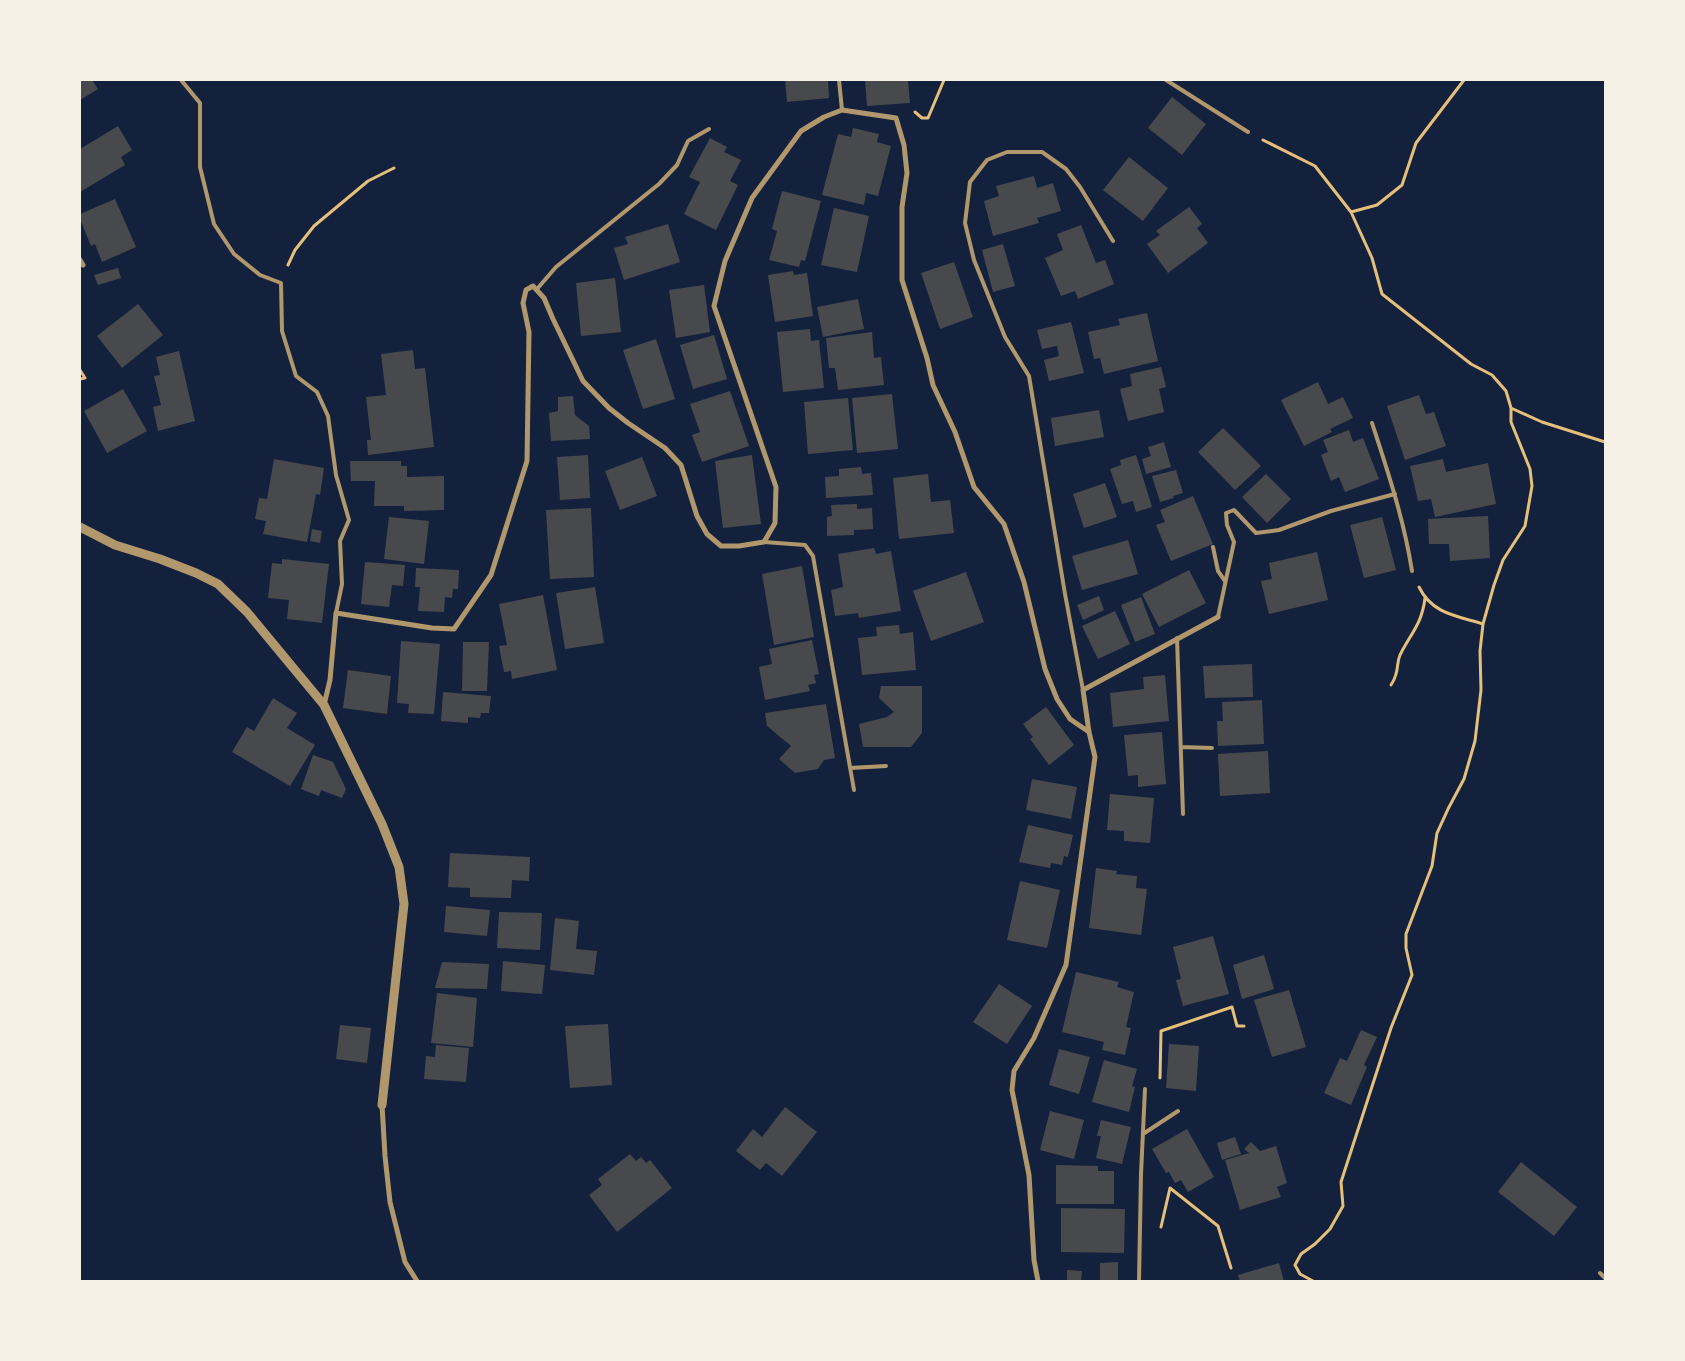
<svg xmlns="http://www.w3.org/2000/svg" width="1685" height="1361" font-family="'Varela Round',sans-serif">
  <rect width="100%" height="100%" fill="#14213d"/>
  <!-- building -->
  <path fill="#48494c" d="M80,80H92L98,89L80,100Z
    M785,80H828L829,98L787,102Z
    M865,80H908L910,103L867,106Z
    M1172,97L1206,124L1182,155L1148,128Z
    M118,126L132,150L121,157L125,165L80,192V149Z
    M853,128L879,134L877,142L891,146L878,196L866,193L864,205L822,195L838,134L851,137Z
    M710,138L727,147L724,152L741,160L730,181L738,185L716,230L684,214L700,182L689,177Z
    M1129,157L1168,188L1143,221L1103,190Z
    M1034,176L1037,188L1053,183L1061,211L1037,218L1039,223L993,236L984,201L999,196L996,186Z
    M782,191L821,201L805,261L801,260L799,267L769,260L777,231L772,229Z
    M115,199L136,247L102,262L95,244L91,246L80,219V214Z
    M1189,207L1202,224L1197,228L1208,243L1168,273L1147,244L1160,235L1156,231Z
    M834,208L869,216L857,272L821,265Z
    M668,224L680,262L624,280L614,248L628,244L625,237Z
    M1081,225L1096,263L1105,260L1114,284L1078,299L1075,291L1061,296L1045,258L1063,250L1057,234Z
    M1003,244L1015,286L993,292L982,250Z
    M954,262L973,317L940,329L921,273Z
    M118,268L121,278L98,285L94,275Z
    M793,271L794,275L807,273L813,316L775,322L768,275Z
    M615,278L621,332L581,336L576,283Z
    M704,285L710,332L676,338L669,290Z
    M858,299L864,329L823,337L817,307Z
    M138,304L163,335L122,368L97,336Z
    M1147,313L1158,361L1104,374L1100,358L1094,359L1088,332L1120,325L1118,319Z
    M1071,322L1084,373L1049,381L1044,360L1059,356L1057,346L1042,349L1037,330Z
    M810,329L811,341L819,340L824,388L783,392L777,332Z
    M872,332L874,358L881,357L884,385L838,390L835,368H829L826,338Z
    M714,335L727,379L693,389L680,345Z
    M656,339L675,399L643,409L623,350Z
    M413,350L415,369L425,368L434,447L368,455L367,440H371L366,397L386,395L381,354Z
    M179,351L195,421L158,431L153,407L161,405L154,376L160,375L156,357Z
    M1161,367L1166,387L1159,389L1164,412L1128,421L1120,389L1132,386L1130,374Z
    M1318,382L1328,404L1343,397L1353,418L1330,429L1332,432L1304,446L1281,400Z
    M123,389L147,431L107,453L84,411Z
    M730,391L749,446L702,462L692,435L700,432L690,404Z
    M892,394L898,449L857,453L852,398Z
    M1419,395L1426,414L1434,412L1446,446L1405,460L1387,406Z
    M573,396L575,415L589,426L590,439L551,441L549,413L558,411V397Z
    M848,398L853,450L808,454L804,402Z
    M1099,410L1104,437L1055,446L1051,418Z
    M1223,428L1261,466L1235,490L1198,452Z
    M1349,430L1353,442L1363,438L1379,479L1345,492L1339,477L1331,481L1321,455L1328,452L1323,440Z
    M1164,442L1171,467L1146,474L1142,459L1151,456L1148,447Z
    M588,455L590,498L560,500L557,457Z
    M752,455L761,524L723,528L715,461Z
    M1136,455L1152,507L1136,512L1133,501L1122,504L1110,469L1121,465L1120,460Z
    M642,457L657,496L620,510L605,471Z
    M274,459L324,468L320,495L316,494L307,542L263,534L266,521L255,519L259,498L267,499Z
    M1443,459L1446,472L1488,463L1496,504L1435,517L1431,499L1418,501L1410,466Z
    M350,461H401V466H407V477L444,476V510L404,511V506H374L375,481H351Z
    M861,467L862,474L871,473L873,495L826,498L825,477L839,476V469Z
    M1176,470L1183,493L1173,496L1174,498L1160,502L1152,476Z
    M928,474L931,502L950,500L954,533L899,539L893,478Z
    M1266,474L1291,499L1267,523L1242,497Z
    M1105,483L1117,517L1084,528L1073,494Z
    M1193,496L1213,544L1171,561L1156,525L1165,522L1160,510Z
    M857,504V509L872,508L873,529L854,530V535L827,536V517L832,516L831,505Z
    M591,508L594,577L550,579L546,510Z
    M1488,516L1490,558L1450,561L1449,544H1429L1428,519Z
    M389,517L429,521L424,564L384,559Z
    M1382,517L1396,570L1364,578L1350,525Z
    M312,529L322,531L320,543L310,541Z
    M1128,540L1138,574L1082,590L1072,556Z
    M874,548L876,554L891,551L901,611L859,618L858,613L835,616L831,590L843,587L838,554Z
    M1317,552L1328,600L1269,614L1261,581L1272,579L1269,563Z
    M282,559L329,564L322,623L287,619L289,600L268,598L272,563L282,564Z
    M365,562L405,565L403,586L392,585L389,607L361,604Z
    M802,566L814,637L774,645L762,574Z
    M416,568L459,570L458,589H453L452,598L445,597L444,612L418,611L420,587H415Z
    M1189,570L1206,603L1159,627L1142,594Z
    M966,572L984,622L931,641L913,591Z
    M595,587L604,643L565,649L556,593Z
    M543,595L557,670L512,679L511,671L504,672L499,646L507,645L499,604Z
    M1099,596L1104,610L1083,620L1077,605Z
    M1141,597L1155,634L1135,642L1121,605Z
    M1115,611L1130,644L1098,659L1082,626Z
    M899,625L900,634L913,632L916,670L862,675L858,638L877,636L876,627Z
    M812,640L819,674L814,675L816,683L808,685L810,691L765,700L759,667L772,664L769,649Z
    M401,641L440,644L434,714L408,713L409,704L397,703Z
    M463,642H489L487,691H462Z
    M1252,664L1253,697L1205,698L1203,666Z
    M348,670L391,676L387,714L343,708Z
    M1165,675L1169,721L1113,727L1110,693L1144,689L1143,677Z
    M881,686H922V733L911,747H863L859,724L887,717L894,712L879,698Z
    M443,692L491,696L489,713H481L480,718L468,717V723L441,721Z
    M273,698L297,713L287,728L315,745L290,786L232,752L247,727L254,731Z
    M1262,700L1264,744L1218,746L1217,721H1223L1222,702Z
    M826,704L835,758L824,760L818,769L795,773L779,759L791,746L767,726L765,713Z
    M1046,707L1074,745L1049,765L1030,739L1033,737L1023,724Z
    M1162,732L1166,784L1138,787V775L1128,776L1124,735Z
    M1268,751L1270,793L1220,796L1218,754Z
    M313,755L333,762L346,789L342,798L321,790L319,796L301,789Z
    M1032,779L1077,787L1071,819L1026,810Z
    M1110,794L1154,798L1150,843L1124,841V831L1107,830Z
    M1028,825L1073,835L1068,857L1064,856L1062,865L1051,863L1050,868L1019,862Z
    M450,853L530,857L529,881L512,880L511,898L470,897V888L448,887Z
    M1096,868L1117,871L1116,874L1137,876L1136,888L1147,889L1141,935L1089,928Z
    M1020,881L1060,890L1047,948L1007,940Z
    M446,906L490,910L487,936L444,932Z
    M499,912L542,913L540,950L497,948Z
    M555,918L579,921L576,949L597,951L594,975L550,970Z
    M1213,936L1229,994L1183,1006L1176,980L1181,979L1173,947Z
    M1264,955L1274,989L1242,999L1233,965Z
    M503,961L545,965L542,994L501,991Z
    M442,962L489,964L487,989L435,988Z
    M1076,972L1119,982L1117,987L1134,992L1126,1027L1131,1028L1125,1055L1102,1050L1104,1042L1062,1032Z
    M999,984L1032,1006L1007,1044L973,1022Z
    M1289,990L1306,1047L1272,1057L1254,1000Z
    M437,993L477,998L473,1047L431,1043Z
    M608,1024L612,1085L570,1088L565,1026Z
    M340,1025L371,1028L367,1063L336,1059Z
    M1361,1030L1377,1037L1364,1065L1367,1067L1351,1105L1324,1093L1340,1058L1347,1061Z
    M1169,1044L1199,1046L1196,1091L1166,1088Z
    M436,1045L469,1048L466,1082L424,1079L426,1056L435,1057Z
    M1059,1049L1090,1057L1079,1094L1049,1085Z
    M1104,1060L1137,1069L1132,1086L1135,1087L1129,1112L1092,1102Z
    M785,1107L817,1132L782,1176L766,1163L760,1170L736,1151L753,1129L762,1137Z
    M1050,1111L1084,1120L1074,1159L1040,1150Z
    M1101,1120L1131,1127L1122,1164L1096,1158L1101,1136H1097Z
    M1187,1129L1214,1177L1188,1192L1181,1180L1175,1183L1169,1172L1166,1173L1152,1149Z
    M1235,1137L1241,1154L1222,1160L1217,1143Z
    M1251,1142L1260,1151L1276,1146L1287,1183L1277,1187L1281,1197L1240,1210L1225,1160L1249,1153L1244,1149Z
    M630,1154L636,1161L641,1157L646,1163L650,1160L672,1188L617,1232L589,1195L602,1185L598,1179Z
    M1521,1162L1577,1207L1554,1236L1498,1192Z
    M1056,1165L1098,1166V1171H1114V1204H1056Z
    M1061,1208L1125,1209L1124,1253L1061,1252Z
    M1118,1262V1281H1100V1263Z
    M1279,1263L1284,1281H1240L1238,1275Z
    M1067,1270L1082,1271L1081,1281H1067Z"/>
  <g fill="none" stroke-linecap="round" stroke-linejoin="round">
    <!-- path -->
    <path stroke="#e5c07b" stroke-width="3" d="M915,112L922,118H928L944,80
      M1263,140L1315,166L1351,212L1372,258L1382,294L1471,364L1492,375L1506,391L1511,408V422L1530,469L1532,486L1525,526L1503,560L1494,585L1483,624L1480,651L1481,690L1475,741L1464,779L1448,809L1437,833L1432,866L1406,934V948L1412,975L1391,1028L1341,1182L1343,1206L1330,1229L1315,1244L1301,1254L1295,1265L1300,1274L1313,1281
      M1351,212L1377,205L1402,185L1416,143L1464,80
      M288,265L295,250L314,226L368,181L394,168
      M80,370L85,378L80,379
      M1511,408L1542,422L1605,442
      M1419,587C1432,614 1457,616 1483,624
      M1391,685C1393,682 1395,678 1396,674C1398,668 1397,662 1400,655C1411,633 1422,624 1425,598
      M1160,1078L1161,1031L1232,1007L1237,1026H1244
      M1161,1227L1170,1188L1218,1226L1231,1268"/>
    <!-- service -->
    <path stroke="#b1986c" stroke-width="4" d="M181,80L200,103V167L214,224L234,254L260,275L281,283L282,331L296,376L317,392L328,416L336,475L349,520L340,541L342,584L336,613
      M839,80L842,110
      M1166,80L1248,132
      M537,289L556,267L659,184L677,165L688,141L709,129
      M1372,423C1388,472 1404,520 1412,571
      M764,542L805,545L813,556L854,790
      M1213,547L1218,571L1225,581
      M1218,617L1234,542L1227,525L1226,513L1234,510L1256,533L1279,530L1331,511L1395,494
      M1177,638L1183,814
      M1083,690L1065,594L1029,376L1005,337L974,260L965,223L970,182L987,160L1007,152H1042L1066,169L1080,187L1113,241
      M1181,747L1212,748
      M850,768L886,766
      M1143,1134L1178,1111
      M1600,1273L1605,1278
      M1139,1281L1141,1174L1145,1089"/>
    <!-- minor -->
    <path stroke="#b1986c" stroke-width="5" d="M80,260L83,265
      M324,705L330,680L336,613L432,628L454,629L491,575L527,461L529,332L523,303L526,290L533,286L544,298L553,319L583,381L609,408L628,423L665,448L681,465L697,516L707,534L721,546H739L764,542L775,523L776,487L714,306L725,261L752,198L801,131L824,117L842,110L896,118L904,145L907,173L902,207V280L927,358L933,385L955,432L974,487L1004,524L1024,582L1045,669L1057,699L1070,719L1089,732
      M382,1105L385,1156L390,1202L405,1262L417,1281
      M1038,1281L1034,1260L1029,1175L1012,1090L1014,1071L1034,1038L1066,965L1095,757L1089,732L1083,690L1218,617"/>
    <!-- tertiary -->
    <path stroke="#b1986c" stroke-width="9" d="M80,527L115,545L160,559L196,573L218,584L247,612L324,705L382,824L399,867L404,904L382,1105"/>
  </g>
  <!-- border -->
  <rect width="1685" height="1361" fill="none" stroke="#f6f1e7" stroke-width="162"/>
</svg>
